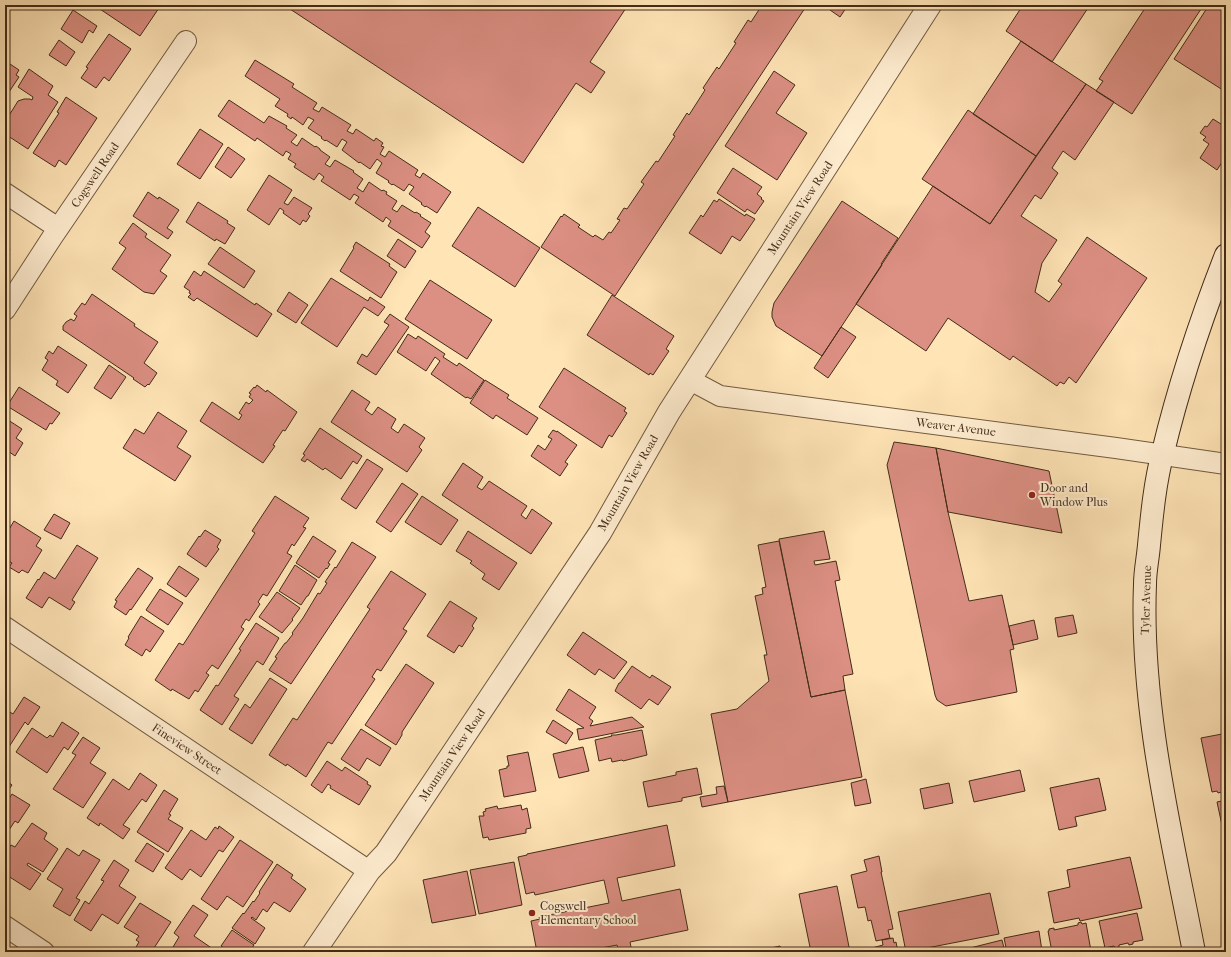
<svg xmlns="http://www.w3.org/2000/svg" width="1231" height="957" font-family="'IM FELL French Canon',serif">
  <rect width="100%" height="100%" fill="#ffe4b6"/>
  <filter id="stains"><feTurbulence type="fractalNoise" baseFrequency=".005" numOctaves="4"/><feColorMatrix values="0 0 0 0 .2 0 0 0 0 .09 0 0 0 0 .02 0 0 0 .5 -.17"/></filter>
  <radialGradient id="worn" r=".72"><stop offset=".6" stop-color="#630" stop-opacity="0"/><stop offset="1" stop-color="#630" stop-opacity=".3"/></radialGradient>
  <!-- building -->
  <path fill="#dc8f83" stroke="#432c18" d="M94,5H161L140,36Z
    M288,5H628L590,62L605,72L591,93L576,83L523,163L287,7Z
    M762,5H807L615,296L541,247L561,216L562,217L564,214L580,225L578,227L593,237L595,235L603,240L609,232L611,233L620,220L617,219L624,208L627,209L644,184L641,182L656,161L658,162L675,136L673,135L687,113L689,115L705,90L703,88L717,67L719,69L736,43L734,42L748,20L751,22Z
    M823,5H848L840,17Z
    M1023,5H1090L1052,62L1006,31Z
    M1147,5H1195L1201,9L1132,114L1096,91L1103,81L1099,79Z
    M1209,5H1216L1226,11V92L1174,59Z
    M73,10L97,26L93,33L89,30L82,43L61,29Z
    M109,34L131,49L109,81L104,77L96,88L81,78L88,68L86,67Z
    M59,40L75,52L66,66L49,55Z
    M1021,41L1086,84L1036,156L973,114Z
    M255,60L294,84L292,87L317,103L313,109L319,112L322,107L351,125L347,131L353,134L356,129L374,141L376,138L383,143L381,146L384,147L380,154L385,157L389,151L418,170L415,175L420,178L423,173L451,192L437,213L426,206L425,207L421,204L422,203L409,194L414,187L409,184L404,191L393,184L392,185L388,182L389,181L376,173L382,163L377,159L370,169L360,162L359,163L342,150L347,142L342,139L337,147L326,140L325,141L321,138L322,137L308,128L314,120L308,117L303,125L292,117L291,119L287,116L288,114L275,106L280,99L245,76Z
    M10,64L19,70L16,75L19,77L5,98V67L7,69Z
    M29,69L53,86L48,95L58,102L28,149L5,134V122L18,101L24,99H30L32,100L33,97L18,87Z
    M774,71L795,85L776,113L807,133L777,180L725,146Z
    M1086,84L1114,102L1075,160L1063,151L1052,168L1058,173L1041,199L1035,195L1021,216L1057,240L1042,263L1035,292L1049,302L1062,284L1058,281L1087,237L1147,278L1076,383L1069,377L1064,384L1060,382L1057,386L1013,356L1010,360L948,318L926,351L856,304L933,186L990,224Z
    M66,97L97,118L66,165L59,160L55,167L33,153L59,113L57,112Z
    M229,100L264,123L269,116L287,126L286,128L297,135L291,142L297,146L302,138L315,147L316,146L320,149V150L330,157L325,164L330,167L335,160L354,171L353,172L363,179L357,188L363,192L369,182L382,191L383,190L387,192L386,194L397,201L392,209L397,212L402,205L415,213L416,212L421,215L420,216L431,223L425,232L430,236L422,248L388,226L391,221L386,217L383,222L355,203L359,197L354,194L350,200L321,181L324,177L319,173L314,180L294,167L296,164L288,159L291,154L286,151L283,156L257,138L255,141L218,116Z
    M968,110L1036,156L990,224L922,179Z
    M1213,119L1221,124L1223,122L1226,124V156L1217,170L1200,158L1209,144L1203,140L1206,137L1200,133L1205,126L1207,127Z
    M200,129L223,144L200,179L177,164Z
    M228,147L245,159L231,178L215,167Z
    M733,168L762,187L757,194L762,198L761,199L764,201L755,214L747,209L745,212L717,193Z
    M269,175L292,190L284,203L288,205L294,197L312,208L308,214L310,216L306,222L303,220L300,225L283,213L284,211L280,208L269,225L247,210Z
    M148,192L158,199L159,197L179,210L167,228L173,232L168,239L133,216Z
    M719,199L745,216L746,214L755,219L740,241L732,236L721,254L689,233L701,215L703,217L714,200L717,202Z
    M842,201L898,238L881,264L882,265L822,356L776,326L772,317V312L774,303Z
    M198,202L228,221L227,223L235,228L225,244L216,239L215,241L186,222Z
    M478,207L540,248L515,287L452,246Z
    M133,223L147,234L145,237L171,255L160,271L167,276L154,294L144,292L112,269L126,248L119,243Z
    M398,239L416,251L405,268L387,256Z
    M356,242L390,264L389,266L397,272L381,298L340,271L354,248L353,247Z
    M5,245L10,249L5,257Z
    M220,247L255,271L244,288L208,264Z
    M194,271L201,276L204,271L255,305L256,303L272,314L257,337L197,298L194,301L188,297L191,294L189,293L190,291L184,287Z
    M331,278L368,301L370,297L385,307L378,316L364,307L337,347L301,323Z
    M430,280L492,320L467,359L405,319Z
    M289,292L308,305L296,323L277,311Z
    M92,294L135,324L134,326L158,342L144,363L157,373L149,385L148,384L145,387L133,379L134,378L63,330V326L66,322L71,319L74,321L77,316L74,314L82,303L85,305Z
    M612,295L674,336L666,349L669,351L653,375L650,373L649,375L587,335Z
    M390,314L409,327L376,375L357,363L362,354L367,357L389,325L384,322Z
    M841,327L856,337L828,378L814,368Z
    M408,334L416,339L418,336L445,354L443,357L457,366L459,363L484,380L471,399L467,397L466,398L431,374L440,361L435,357L426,371L397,352Z
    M58,346L87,365L68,393L56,385L58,381L42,370L48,360L45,358L49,351L53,354Z
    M109,365L126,377L111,399L94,388Z
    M564,368L626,408L624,411L627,413L612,437L609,435L602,448L539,407Z
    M485,380L509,395L507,398L538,418L527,435L496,415L493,419L470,403Z
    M257,385L266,392L267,390L297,412L285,431L283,430L273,445L275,446L263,463L200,421L212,402L239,420L242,415L239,413L246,402L249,404L253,400L249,397L251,394L249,393L254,387L255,388Z
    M19,387L60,413L52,424L50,423L46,430L7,406Z
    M352,390L370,402L365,410L372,415L378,407L396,419L391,428L398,433L404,424L425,438L419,447L422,450L407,472L331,422Z
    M158,412L187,431L177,447L191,456L175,481L123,448L135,429L144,434Z
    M5,418L22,429L16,438L23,443L15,456L8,451L5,454Z
    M320,428L362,456L357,464L353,461L341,479L325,468L323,470L307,459L305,462L301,460L305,455L303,454Z
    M553,430L557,432V431L577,445L565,462L568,464L560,476L531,456L538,445L545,450L552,439L548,437Z
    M894,442L936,448L948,512L969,601L1002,595L1013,645L1014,649L1010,650L1017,692L946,706L937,700L935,695L887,465Z
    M936,448L1049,471L1062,533L948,512Z
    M367,459L383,469L356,509L341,499Z
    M463,463L483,477L477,487L482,490L489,481L527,506L521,515L526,519L532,509L552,523L531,554L442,495Z
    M402,483L418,494L391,532L376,522Z
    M275,496L309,518L303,527L306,528L294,546L292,544L287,553L292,556L267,596L263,594L258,602L260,604L249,621L246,619L241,627L244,629L218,669L212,665L206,673L209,675L198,692L195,690L189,699L172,689L171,691L155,680L179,643L183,645L255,533L252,531Z
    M422,496L458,520L441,545L405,522Z
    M54,514L70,523L61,539L44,530Z
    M14,521L41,538L36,546L42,550L28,573L22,570L19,573L9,567L12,563L5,559V536Z
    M205,530L221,540L217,547L219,549L206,567L187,554L199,536L200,537Z
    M468,531L517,563L499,590L482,579L485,574L470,563L472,561L456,551Z
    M824,531L830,559L814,561L815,565L836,561L840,580L835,581L853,674L843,676L845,690L811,697L779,539Z
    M313,536L336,551L328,563L330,564L327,569L326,568L319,578L296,563Z
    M779,541L811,697L845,690L862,777L728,802L711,714L737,709L769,681L764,655H767L755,596L763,594L762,588L766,587L758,545Z
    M352,542L376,557L291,684L269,670L277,658L275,657L285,643H286L293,634L292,633L303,618L318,593L320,594L327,583L325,582L335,567L336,568Z
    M77,545L98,558L72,600L75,602L70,610L49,597L42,608L26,598L38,579L39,580L44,572L55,579Z
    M295,565L317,580L308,596H307L301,605L279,591Z
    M179,566L199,579L186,597L167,584Z
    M138,568L153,578L131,610L130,609L126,615L114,607L117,601L115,600Z
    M391,571L426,594L403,629L407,631L381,671L377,669L372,677L375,679L332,744L328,742L306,777L287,764L286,766L269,755L293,718L297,720L370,609L367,607Z
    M160,589L183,603L168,625L146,610Z
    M277,592L300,608L292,619L293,620L282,633L259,617Z
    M450,601L477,618L472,626L474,628L462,647L459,645L454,653L427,636Z
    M1073,615L1077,633L1058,637L1055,618Z
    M141,616L164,631L150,652L146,649L142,656L125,645L129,638L128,637Z
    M1034,620L1038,639L1013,645L1009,626Z
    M256,623L279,638L263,665L257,661L234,696L239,699L222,725L200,710L216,685L218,686L241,650L239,649Z
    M583,632L627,662L614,679L599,669L595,675L567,655Z
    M406,664L434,683L402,732V735L396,745L365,725Z
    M632,666L650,678L652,675L671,687L658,705L649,699L641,709L615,691L619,683H620Z
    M270,678L287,689L252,744L229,729L245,704L250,708Z
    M569,689L596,707L589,718L593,721L590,726L632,717L644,727L579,740L577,729L584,728L556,710Z
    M24,697L40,707L28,725L25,722L7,750L5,749V709L13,714Z
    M553,720L573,733L566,744L546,732Z
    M62,722L79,733L68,750L64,747L47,773L16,752L32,728L47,738L50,735L53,737Z
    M361,729L391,748L380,766L367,758L359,771L341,759Z
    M642,730L647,755L623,761L622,760L612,762L611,758L599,761L595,740L612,736L611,735H616Z
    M1222,734L1226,753V791L1218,793L1217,791L1212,792L1201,738Z
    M83,737L100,748L90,763L106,773L83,808L53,789L76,755L72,753Z
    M583,747L589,771L559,778L553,754Z
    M528,752L536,791L504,797L499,770L507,768V766H509L507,756Z
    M327,761L342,771L345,767L368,782L367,784L371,786L359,805L330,788L331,786L328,784L322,793L311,785Z
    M697,768L702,794L682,798V801L648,807L643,782L676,775V772Z
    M1020,770L1025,791L974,802L969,781Z
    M140,773L157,785L146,802L142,799L123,825L130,829L123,839L100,823L99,826L87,818L113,779L129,790Z
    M1099,778L1106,810L1075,817L1077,826L1059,830L1050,788Z
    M866,779L871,803L855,806L851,783Z
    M5,780L12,785L5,795Z
    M949,783L953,803L924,809L920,789Z
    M724,786L728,802L702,807L700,797L717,794L716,787Z
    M164,790L178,799L169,814L171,815L168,819L183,828L168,852L137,832Z
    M12,794L30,805L18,823L15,821L5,836V805Z
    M1226,800V844L1217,802Z
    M521,805L522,810L527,808L531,828L526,829V833L489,840L488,837L483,838L479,816H484L483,812L486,811L485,809L497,806L498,809Z
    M32,823L47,833L44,839L58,849L43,872L28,863L27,865L41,874L30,890L5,874V854L11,845L15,847Z
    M667,825L675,866L617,878L622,901L680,889L688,930L630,942L632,952H619L617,945L581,952H537L531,921L540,919L539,917L609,903L604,880L535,895L534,892L526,894L518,857L527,855V854Z
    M219,826L234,837L223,852L219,850L201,877L190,869L182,880L165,868L191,830L206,840L215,827L218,829Z
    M240,840L273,862L243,907L227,896L217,910L201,899Z
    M147,843L164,854L153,872L135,861Z
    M67,848L79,856L83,850L100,860L76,898L80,900L70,916L53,906L63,889L47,879Z
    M879,856L882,872H881L893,929L888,930L890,938L876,941L871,920L868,921L865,907L858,908L851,875L867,871L864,860Z
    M1130,857L1142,908L1080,921L1079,918L1054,923L1048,892L1070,887L1067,870Z
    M114,860L129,870L119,886L136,897L118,924L102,914L91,931L74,920L85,901L89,904L104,881L101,880Z
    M514,862L522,905L479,914L470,870Z
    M277,864L293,875L291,878L306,889L290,912L274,902L267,912L263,909L256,920L252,917L251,918L265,928L255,944L232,928L243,913L244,914L253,901L254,902L260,893L259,892Z
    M467,871L476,915L432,923L423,880Z
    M837,886L850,952H811L799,894Z
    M990,893L999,934L906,952L898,912Z
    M140,903L171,922L154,948L157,952H133L139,942L136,940L139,936L124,927Z
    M193,905L208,915L194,936L213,949L210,952H170L179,937L174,933Z
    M1137,913L1143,940L1133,942V944L1129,945L1128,943L1119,945V947L1115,948L1114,946L1105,948L1099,921Z
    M1081,922L1082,924L1086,923L1091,951L1052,952L1048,931H1049V929L1054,928V930L1078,925V923Z
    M232,930L254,945L249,952H231L221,946Z
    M1039,931L1042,951L1007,952L1004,938Z
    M893,938L894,943L896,942L898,952H873L872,948L883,945L882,940Z
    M1002,940L1005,952H958V951Z
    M780,946L782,952H753Z"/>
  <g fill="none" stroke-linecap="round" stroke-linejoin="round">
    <defs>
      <path id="minor" d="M5,193L58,228
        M5,310L53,236L186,41
        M690,380L720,396L1116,448L1226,464
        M5,627L369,871
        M5,926L44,952"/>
      <path id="tertiary" d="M314,952L369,871L386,853L600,533L669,412L930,5"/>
      <path id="secondary" d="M1194,952C1171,832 1140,707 1145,584C1145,571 1148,558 1149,545C1152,514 1155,482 1163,452C1179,385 1201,319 1226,255"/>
    </defs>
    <!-- minor casing -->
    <use href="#minor" stroke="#725a40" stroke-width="22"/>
    <!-- tertiary casing -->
    <use href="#tertiary" stroke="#725a40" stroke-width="24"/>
    <!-- secondary casing -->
    <use href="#secondary" stroke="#432c18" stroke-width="24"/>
    <!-- minor -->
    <use href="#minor" stroke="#ffedd0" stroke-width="20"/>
    <!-- tertiary -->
    <use href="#tertiary" stroke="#ffedd0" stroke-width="22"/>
    <!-- secondary -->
    <use href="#secondary" stroke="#ffedd0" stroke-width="22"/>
  </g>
  <!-- markers -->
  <g fill="#8f2418" stroke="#ffedd0" stroke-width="1.5">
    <circle cx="1032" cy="495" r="4"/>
    <circle cx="532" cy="913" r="4"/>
  </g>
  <g text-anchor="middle" stroke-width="4" stroke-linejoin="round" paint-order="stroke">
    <!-- street labels -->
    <g font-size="12" fill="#432c18" stroke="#ffedd0">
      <text transform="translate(95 175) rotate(-56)" y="4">Cogswell Road</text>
      <text transform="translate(800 208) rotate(-57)" y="4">Mountain View Road</text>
      <text transform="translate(956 427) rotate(7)" y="4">Weaver Avenue</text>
      <text transform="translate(628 483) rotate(-60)" y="4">Mountain View Road</text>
      <text transform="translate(1146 600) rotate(-88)" y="4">Tyler Avenue</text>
      <text transform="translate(187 749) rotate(34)" y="4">Fineview Street</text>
      <text transform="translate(452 755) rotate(-56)" y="4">Mountain View Road</text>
    </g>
    <!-- poi labels -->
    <g font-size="12" fill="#432c18" stroke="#ffedd0" text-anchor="start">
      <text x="1040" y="492">Door and<tspan x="1040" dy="14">Window Plus</tspan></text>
      <text x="540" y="910">Cogswell<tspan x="540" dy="14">Elementary School</tspan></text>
    </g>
  </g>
  <!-- margin -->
  <rect width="1231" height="957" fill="none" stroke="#ffe4b6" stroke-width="20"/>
  <rect x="6" y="6" width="1219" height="945" fill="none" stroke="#432c18" stroke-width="2"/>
  <rect x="10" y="10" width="1211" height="937" fill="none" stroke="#432c18"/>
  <rect width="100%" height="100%" filter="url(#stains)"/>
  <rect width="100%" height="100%" fill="url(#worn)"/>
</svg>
